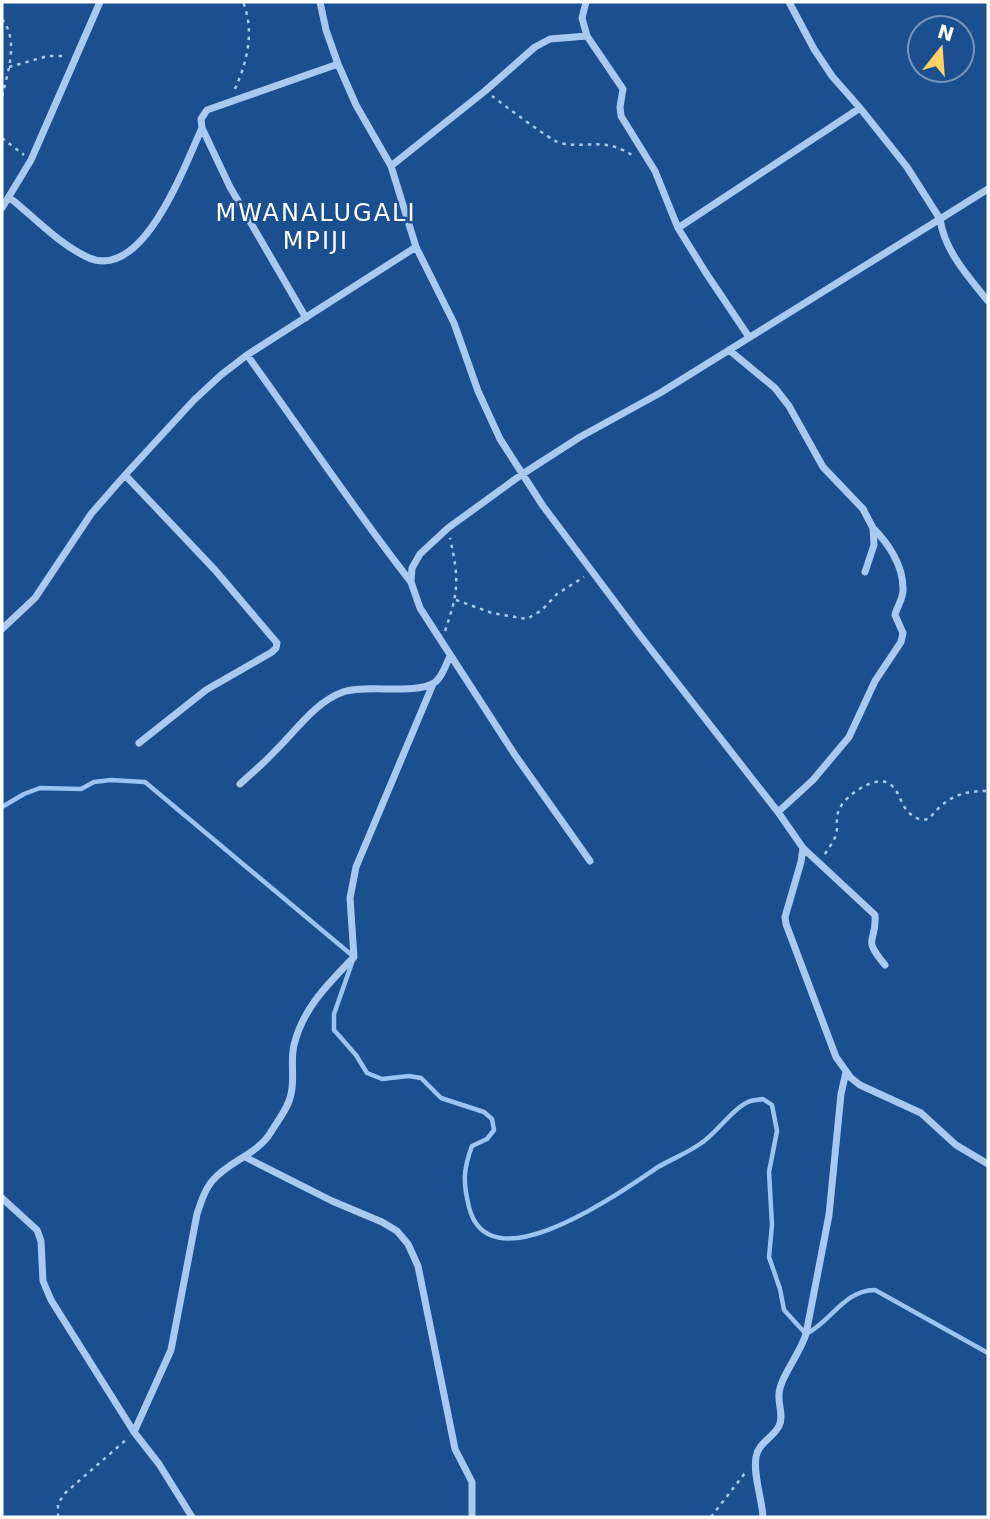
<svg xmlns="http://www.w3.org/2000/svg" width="990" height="1519" font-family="'DejaVu Sans',sans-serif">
  <rect width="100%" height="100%" fill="#1b4f8f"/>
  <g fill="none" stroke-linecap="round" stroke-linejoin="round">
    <!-- stream -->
    <path stroke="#9cc4f0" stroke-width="4.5" d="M2,807L24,794L40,788L81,789L94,782L111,780L145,782L354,957L334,1014V1030L356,1055L367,1073L382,1079L409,1076L421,1078L441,1098L484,1112L492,1119L494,1130L487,1139L472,1146C463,1170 463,1183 469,1207C489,1288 623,1190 658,1167C672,1159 687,1153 700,1144C715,1135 733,1108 748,1102C752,1100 759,1100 763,1099L772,1105L777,1131L769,1172L772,1225L769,1257L780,1289L784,1310L806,1334C831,1322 844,1290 875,1290L988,1353"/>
    <!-- path -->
    <path stroke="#a9c9ee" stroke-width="2.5" stroke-dasharray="3.5 5" stroke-linecap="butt" d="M2,19C19,40 8,72 2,96
      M9,67L48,56H67
      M235,89C247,62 255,31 243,2
      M492,96C504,105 550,140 560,143C592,149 604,136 635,157
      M2,138L24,155
      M456,600L492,613L527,619L542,610L557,594L584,577
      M445,631C459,591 459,579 450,538
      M825,854C830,846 836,839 837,829C837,821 836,815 840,808C846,795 876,774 890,784C904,795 898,811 921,820L929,819C946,797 961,791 988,791
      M58,1517V1504L64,1494L127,1439
      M711,1517L745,1473"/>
    <!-- street -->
    <path stroke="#a9c9ee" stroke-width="7" d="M320,2L326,30L338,64L356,105L391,166L416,247L454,323L478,391L500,439L543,506L639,634L778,812L803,848L801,862L785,917L786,924L836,1057L851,1078L860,1085L921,1113L956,1145L988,1164
      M586,2L582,18L587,36L623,89L620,107L621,116L655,171L678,228L706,273L749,337
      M391,166L485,91L535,47L550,39L587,36
      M988,189L940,219C944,250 969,278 988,301
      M10,198C34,217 59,244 87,257C143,284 185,164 202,128
      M2,208L31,160L100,2
      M678,228L860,108
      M306,318L230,187L202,128L201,119L207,110L338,64
      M729,350L775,388L789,406L823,467L863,509L873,528L874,545L865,572
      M247,355C302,431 353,508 411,582
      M125,475L215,570L277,643L276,648L272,652L206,690L139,743
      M2,629L35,598L91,514L125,475L194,400L221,375L247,355L416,247
      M240,784C252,773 264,763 275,751C296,731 315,702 343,692C367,684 414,695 434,683C442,678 446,664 450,656
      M778,812L813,780L849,737L875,681L901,642L903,633L895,615C897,606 904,598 903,588C903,565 888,543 873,528
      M803,848L875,915C877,944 861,936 885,965
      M590,861L515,755L420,608L411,582L412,568L420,554L448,528L521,475L580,437L660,393L940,219L907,167L860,108L832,76L814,49L789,2
      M245,1157L332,1201L382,1222L397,1231L408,1244L418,1266L455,1449L472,1482V1517
      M2,1198L37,1230L41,1241L43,1281L51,1300L134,1432L159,1464L192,1517
      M134,1432L171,1350L197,1214C201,1202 205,1189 213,1180C230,1160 257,1155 271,1132C278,1120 289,1107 291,1094C295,1078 290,1061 294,1045C303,1008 328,984 354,957L350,898L356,867L433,684
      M763,1517C762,1498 753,1476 756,1457C758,1443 773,1438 779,1426C784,1416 778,1405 779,1394C780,1377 800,1354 806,1334L829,1215L841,1094L846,1072"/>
  </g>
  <g text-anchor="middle" stroke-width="5" stroke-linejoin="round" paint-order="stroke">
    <!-- quarter labels -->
    <g font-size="24" letter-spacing="2" fill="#fff" stroke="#1b4f8f">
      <text x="316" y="221">MWANALUGALI<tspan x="316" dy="28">MPIJI</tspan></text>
    </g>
  </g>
  <!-- border -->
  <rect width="990" height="1519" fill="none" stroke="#ffffff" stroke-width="7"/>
  <!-- north arrow -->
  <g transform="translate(941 49) rotate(17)"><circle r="33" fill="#1b4f8f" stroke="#7695bc" stroke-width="2"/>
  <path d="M0-5L12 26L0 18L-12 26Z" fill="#ffd166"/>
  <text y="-10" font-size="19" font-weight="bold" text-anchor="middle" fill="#ffffff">N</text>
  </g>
</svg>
